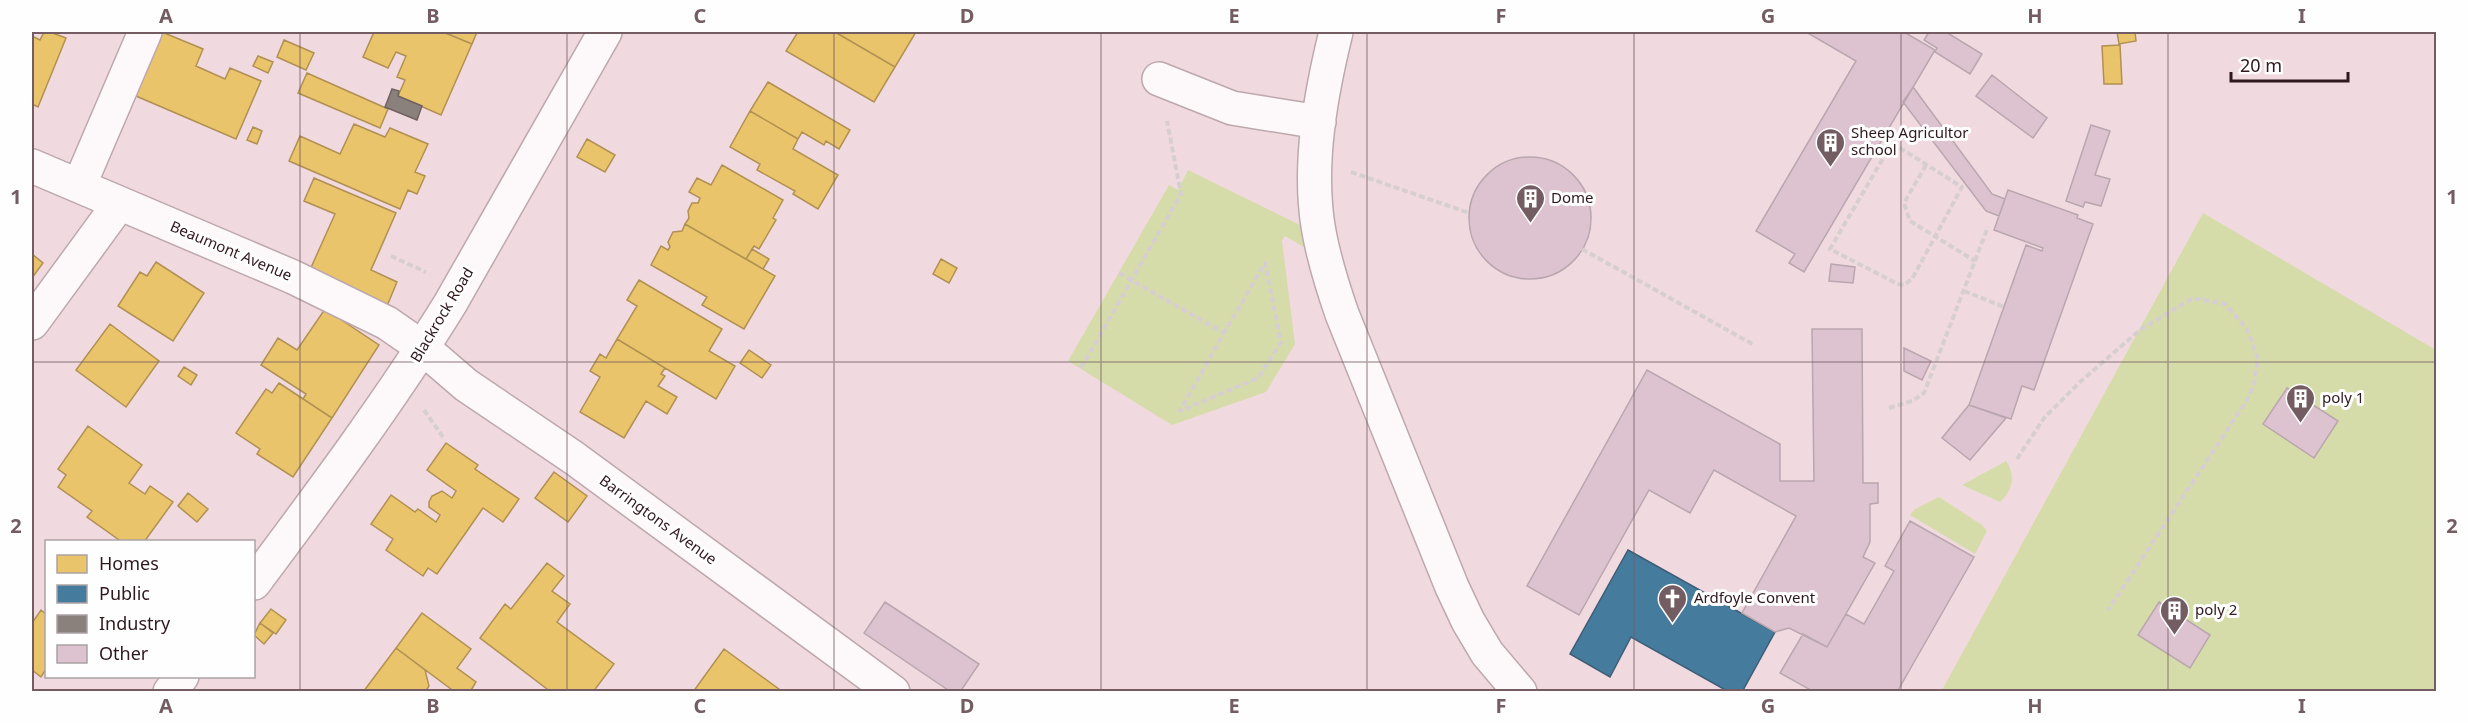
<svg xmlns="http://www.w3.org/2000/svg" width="2468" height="723" font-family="'Noto Sans',sans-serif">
  <rect width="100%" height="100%" fill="#f0dadf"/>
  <!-- green -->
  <path fill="#d6dca9" d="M1188,170L1300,225L1304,247L1285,236L1282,241L1295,344L1266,392L1172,425L1068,361L1169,185L1178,190Z
    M2203,213L2436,350V691L1941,692Z
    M2006,461C2016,476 2013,490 2000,502L1962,485Z
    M1939,497L1982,525L1987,531L1975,554L1910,515L1915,509Z"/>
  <!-- homes -->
  <path fill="#e9c46a" stroke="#b19053" stroke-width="1.5" d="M44,32H50L66,38L38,107L32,104V36L40,40Z
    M155,32H162L203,49L196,66L225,79L230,68L261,81L236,139L129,93Z
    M374,32H443L472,44L441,115L398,96L405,80L397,77L406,56L396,52L388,68L363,57Z
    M443,32H477L472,44Z
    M798,32H835L895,67L874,102L786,51Z
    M835,32H916L895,67Z
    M2117,32H2135L2136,41L2119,44Z
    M284,40L314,53L306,70L277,57Z
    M2120,45L2122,84H2104L2102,46Z
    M258,56L273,62L268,73L253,66Z
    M307,73L388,109L380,128L298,93Z
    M768,82L850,130L839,149L826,141L824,145L802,132L798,139L750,111Z
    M750,111L798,139L793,149L838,175L818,209L793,194L795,191L757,170L760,164L730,147Z
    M354,124L385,137L390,128L428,144L415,172L425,176L417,194L408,190L400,209L289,161L300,136L340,154Z
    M253,127L262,131L257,144L247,140Z
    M587,139L615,155L605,172L577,157Z
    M722,165L783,200L773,218L776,220L759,249L754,246L746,259L685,224L689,218L688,211L692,203H698L700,198L689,192L697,178L711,185Z
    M314,178L396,213L371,270L397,282L387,306L309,272L335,214L304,201Z
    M685,224L775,276L744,329L702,305L707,297L651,265L661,246L668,250L670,247L668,242L673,232L682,231Z
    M752,249L769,259L763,269L746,259Z
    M32,254L43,263L32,278Z
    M941,259L957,268L949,283L933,274Z
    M156,262L204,293L173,341L118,306L140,272L147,276Z
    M639,280L722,329L709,351L735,366L716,399L617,339L637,306L627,300Z
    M325,309L379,345L332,418L303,399L306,394L261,365L278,338L297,350Z
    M110,324L159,361L126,407L76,370Z
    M617,339L665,368L661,374L665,376L658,386L677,397L667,414L646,401L624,438L580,412L600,377L590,371L600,354L606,358Z
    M749,350L771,365L762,378L740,363Z
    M184,367L197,375L191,385L178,376Z
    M279,383L332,418L293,477L257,454L260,449L236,433L266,389L272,393Z
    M88,426L142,465L129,483L145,494L150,486L173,502L144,542H122L87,517L92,511L58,487L66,475L58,469Z
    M446,443L478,465L475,469L519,499L503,522L483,508L437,574L428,568L423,576L386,550L393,539L371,524L391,495L415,512L418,509L436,522L440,515L429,507V502L432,496L442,491L452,498L456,491L427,470Z
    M554,472L587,496L568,522L535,498Z
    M188,493L208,509L197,522L178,506Z
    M547,563L564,576L552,591L570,604L557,622L614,664L593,692H551L480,638L505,604L511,609Z
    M271,609L286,620L276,634L260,623Z
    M41,610L46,614V669L41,677L32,670V623Z
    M422,613L471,649L457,668L476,682L470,692H455L396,648Z
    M260,623L273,633L264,644L254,635Z
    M396,648L425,670L429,686L425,692H363Z
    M724,649L783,692H693Z"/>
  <!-- public -->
  <path fill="#457b9d" stroke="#3e5d77" stroke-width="1.5" d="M1628,550L1775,632L1742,692H1729L1631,637L1610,677L1570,654Z"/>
  <!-- industry -->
  <path fill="#8a817c" stroke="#6f6260" stroke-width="1.5" d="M392,89L399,91L398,96L422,106L417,120L385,107Z"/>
  <!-- building -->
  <path fill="#dcc3cf" stroke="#baa6ae" stroke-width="1.5" d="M1806,32H1904L1935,50L1804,272L1789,263L1795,254L1756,231L1856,61Z
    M1929,32H1946L1982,54L1970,74L1935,52L1937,48L1924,40Z
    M1992,75L2047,118L2033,138L1976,96Z
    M1913,87L1992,194L2005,199L1999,216L1986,211L1903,102Z
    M2091,125L2110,131L2095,175L2110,179L2101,206L2085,202L2083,207L2066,201Z
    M1469 218a61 61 0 1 1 122 0a61 61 0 1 1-122 0Z
    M2008,190L2078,215L2077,218L2093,224L2034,390L2022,386L2011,419L1969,405L2026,245L2042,251L2043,248L1994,230Z
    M1831,264L1855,267L1853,283L1829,281Z
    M1812,329H1862L1863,483H1878V503L1870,504V542L1863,557L1875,563L1827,647L1789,628L1775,632L1742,613L1796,516L1714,470L1690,513L1649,490L1579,615L1527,586L1647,370L1780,444V481H1814Z
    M1904,348L1931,361L1922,380L1904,371Z
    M2287,388L2338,421L2314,458L2263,424Z
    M1969,405L2006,418L1970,460L1942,438Z
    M1910,521L1974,557L1897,692H1808L1809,689L1780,673L1803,634L1827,647L1846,614L1864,624L1894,571L1885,566Z
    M885,602L979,664L960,692H951L864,633Z
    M2159,602L2210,635L2190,668L2138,635Z"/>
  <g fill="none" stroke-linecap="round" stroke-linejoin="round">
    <defs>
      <path id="minor" d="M1336,32C1321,93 1308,163 1318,226C1323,257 1332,285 1342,314L1452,587L1468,621L1487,653L1520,692
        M1159,79L1232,108L1319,122
        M32,166L293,277L387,323L423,348L466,385L574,458L893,692
        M79,186L145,32
        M32,323L119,204
        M254,583C322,492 390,401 450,304L605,32
        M170,692L182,676"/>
    </defs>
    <!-- minor casing -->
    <use href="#minor" stroke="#bda8ad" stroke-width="36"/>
    <!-- path -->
    <path stroke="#d6ced0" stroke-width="4" stroke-dasharray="6 3" stroke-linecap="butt" d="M1892,143L1962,187L1912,279L1904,285L1898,284L1830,249Z
      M1926,165L1904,203L1910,221L1975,261
      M1351,172L1469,213
      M1582,249L1754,345
      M391,256L426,272
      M1119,273L1224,333L1180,411L1258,378L1281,342L1265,263L1224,333
      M1964,291L2004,307
      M1081,368L1181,194L1167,121
      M1889,408L1912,401L1924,393L1988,227
      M424,410L443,437
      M2017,459L2044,418L2080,382L2140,330L2193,298L2225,304L2247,329L2258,359L2254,384L2247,400L2108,610"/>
    <!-- minor -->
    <use href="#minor" stroke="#fdf9fa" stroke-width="33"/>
  </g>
  <!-- grid -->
  <path fill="none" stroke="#735c62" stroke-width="1.5" stroke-opacity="0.55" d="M300,32V692M567,32V692M834,32V692M1101,32V692M1367,32V692M1634,32V692M1901,32V692M2168,32V692M32,362H2436"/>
  <!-- icons -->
  <defs>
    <symbol id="building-pin" viewBox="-11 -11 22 30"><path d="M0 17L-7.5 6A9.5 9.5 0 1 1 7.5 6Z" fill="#735c62" stroke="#fefefe"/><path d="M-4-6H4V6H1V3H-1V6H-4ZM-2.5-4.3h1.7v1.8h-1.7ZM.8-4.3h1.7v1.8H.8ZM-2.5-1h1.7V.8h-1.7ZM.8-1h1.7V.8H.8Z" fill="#fff"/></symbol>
    <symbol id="church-pin" viewBox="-11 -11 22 30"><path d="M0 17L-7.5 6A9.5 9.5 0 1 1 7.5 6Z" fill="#735c62" stroke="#fefefe"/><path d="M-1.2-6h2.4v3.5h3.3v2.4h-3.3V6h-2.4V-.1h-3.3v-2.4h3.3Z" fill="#fff"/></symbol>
  </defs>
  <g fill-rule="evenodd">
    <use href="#building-pin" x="1814" y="126" width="33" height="45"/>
    <use href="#building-pin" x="1514" y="182" width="33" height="45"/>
    <use href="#building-pin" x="2284" y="382" width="33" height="45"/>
    <use href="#church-pin" x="1656" y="582" width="33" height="45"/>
    <use href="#building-pin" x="2158" y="594" width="33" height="45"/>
  </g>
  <g text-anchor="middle" stroke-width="6" stroke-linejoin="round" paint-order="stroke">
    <!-- poi labels -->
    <g font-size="15" fill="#2f181e" stroke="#fefefe" text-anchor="start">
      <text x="1851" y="138">Sheep Agricultor<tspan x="1851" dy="17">school</tspan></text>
      <text x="1551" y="203">Dome</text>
      <text x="2322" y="403">poly 1</text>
      <text x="1694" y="603">Ardfoyle Convent</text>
      <text x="2195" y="615">poly 2</text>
    </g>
    <!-- street labels -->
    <g font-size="15" fill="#2f181e" stroke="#fefefe">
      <text transform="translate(231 251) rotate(23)" y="5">Beaumont Avenue</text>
      <text transform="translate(442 315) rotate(-59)" y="5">Blackrock Road</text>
      <text transform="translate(658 520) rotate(36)" y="5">Barringtons Avenue</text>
    </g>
  </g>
  <!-- border -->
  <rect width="2468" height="723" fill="none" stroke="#fefefe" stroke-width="66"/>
  <!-- legend -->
  <rect x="45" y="540" width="210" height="138" fill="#fefefe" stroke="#aba2a4" stroke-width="1.5"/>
  <rect x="57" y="555" width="30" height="18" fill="#e9c46a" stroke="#aba2a4" stroke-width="1.5"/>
  <text x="99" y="570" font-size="18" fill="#2f181e">Homes</text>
  <rect x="57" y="585" width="30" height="18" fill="#457b9d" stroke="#aba2a4" stroke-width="1.5"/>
  <text x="99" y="600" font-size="18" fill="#2f181e">Public</text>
  <rect x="57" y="615" width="30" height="18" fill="#8a817c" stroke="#aba2a4" stroke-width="1.5"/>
  <text x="99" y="630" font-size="18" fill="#2f181e">Industry</text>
  <rect x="57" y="645" width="30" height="18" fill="#dcc3cf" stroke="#aba2a4" stroke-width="1.5"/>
  <text x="99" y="660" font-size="18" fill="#2f181e">Other</text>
  <!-- scale -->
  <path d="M2231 72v9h117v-9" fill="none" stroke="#2f181e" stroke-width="3"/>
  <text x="2240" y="72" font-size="18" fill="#2f181e" stroke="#fefefe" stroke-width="4.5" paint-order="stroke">20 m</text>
  <rect x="33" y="33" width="2402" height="657" fill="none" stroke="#735c62" stroke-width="2"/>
  <g font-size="20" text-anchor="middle" font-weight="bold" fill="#735c62">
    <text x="166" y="23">A</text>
    <text x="433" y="23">B</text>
    <text x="700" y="23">C</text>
    <text x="967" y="23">D</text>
    <text x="1234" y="23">E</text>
    <text x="1501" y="23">F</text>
    <text x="1768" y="23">G</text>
    <text x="2035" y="23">H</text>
    <text x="2302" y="23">I</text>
    <text x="16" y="204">1</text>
    <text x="2452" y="204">1</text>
    <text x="16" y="533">2</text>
    <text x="2452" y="533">2</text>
    <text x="166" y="713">A</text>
    <text x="433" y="713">B</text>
    <text x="700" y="713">C</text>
    <text x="967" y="713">D</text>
    <text x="1234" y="713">E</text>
    <text x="1501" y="713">F</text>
    <text x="1768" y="713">G</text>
    <text x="2035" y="713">H</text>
    <text x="2302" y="713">I</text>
  </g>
</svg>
